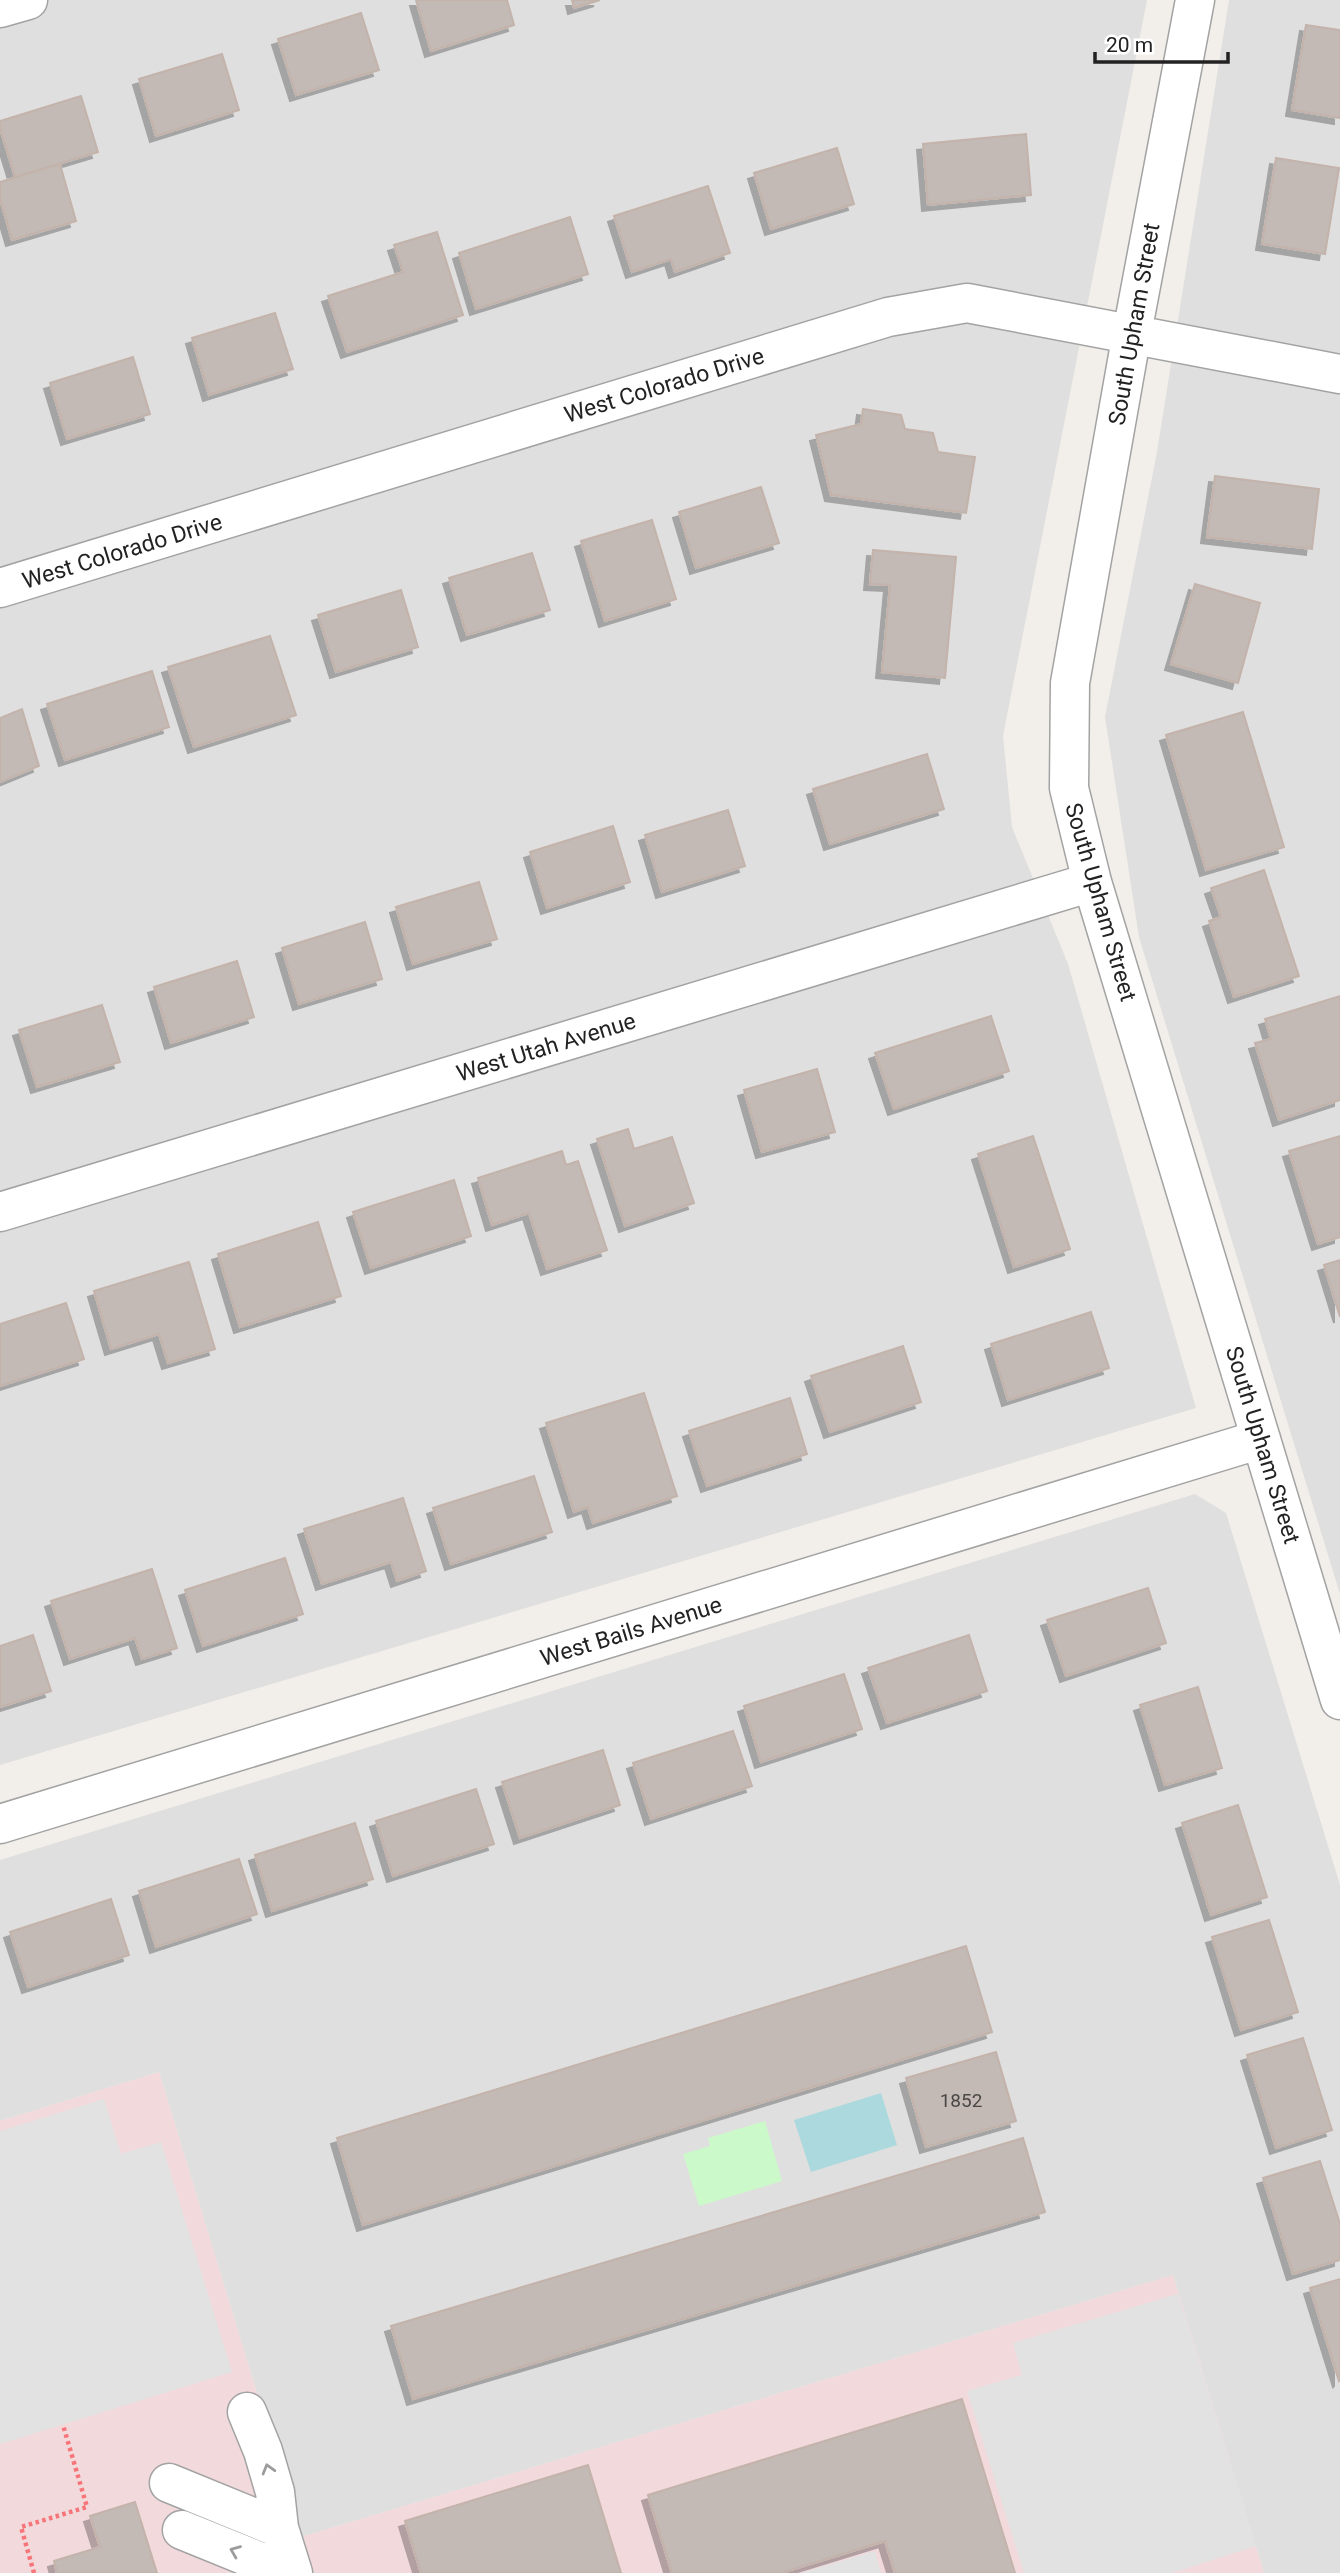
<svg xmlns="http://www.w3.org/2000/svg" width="1340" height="2573" viewBox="0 0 1340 2573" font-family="Roboto,sans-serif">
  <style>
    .residential { fill: #e0dfdf }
    .commercial { fill: #f1d9dc }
    .park { fill: #ccf9c9 }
    .parking { fill: #e2e2e2 }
    .water { fill: #abd9de }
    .building { fill: #c3b9b5; stroke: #c3b3ab; stroke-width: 2; filter: url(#shadow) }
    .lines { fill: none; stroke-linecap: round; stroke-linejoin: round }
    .minor-casing { stroke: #a3a3a3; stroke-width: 41 }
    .path { stroke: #f77579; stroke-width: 4.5; stroke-dasharray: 3.5 3.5; stroke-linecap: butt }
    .minor { stroke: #fff; stroke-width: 38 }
    .oneway { stroke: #9c9c9c }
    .labels { text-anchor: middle; stroke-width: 7; stroke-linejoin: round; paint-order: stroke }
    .number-label { font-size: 19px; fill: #4a4847 }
    .street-label { font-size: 23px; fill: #222; stroke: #fff }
  </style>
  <defs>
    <filter id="shadow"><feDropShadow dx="-6" dy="6" stdDeviation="0" flood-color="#0004"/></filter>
  </defs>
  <rect width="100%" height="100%" fill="#f2eee9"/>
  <path class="residential" d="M0,0H1147L1003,736L1012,827L1068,964L1196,1408L0,1765Z
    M1229,0H1340V1594L1139,937L1105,717L1157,452Z
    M1195,1494L1226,1513L1340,1885V2573H1264L1173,2275L301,2537L159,2072L0,2121V1860Z"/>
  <path class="commercial" d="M159,2072L301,2537L1173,2275L1264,2573H0V2121Z"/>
  <path class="park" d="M765,2121L782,2181L699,2206L683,2154L710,2146L708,2138Z"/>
  <path class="parking" d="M104,2099L121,2154L161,2142L232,2372L0,2444V2131Z
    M1178,2294L1256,2546L1172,2573H1024L967,2391L1022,2375L1013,2343Z
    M875,2551L881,2573H801Z"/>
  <path class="water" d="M881,2093L897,2145L811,2172L794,2120Z"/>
  <path class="building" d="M416,0H507L514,25L431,51Z
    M572,0H600L574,8Z
    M361,13L379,70L296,95L278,39Z
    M1306,25L1340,30V118L1292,110Z
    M222,54L239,110L156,136L139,79Z
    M81,96L98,152L15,177L0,128V121Z
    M1026,134L1031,195L928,205L923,144Z
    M837,148L854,204L771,229L754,173Z
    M1276,158L1339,168L1325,254L1262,244Z
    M60,164L76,221L12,240L0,199V182Z
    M708,186L730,253L675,272L671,259L632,272L614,216Z
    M570,217L588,274L476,309L459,253Z
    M437,232L463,315L347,352L328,296L403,272L394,245Z
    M275,313L293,369L209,395L192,338Z
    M133,357L150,414L67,439L50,383Z
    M863,409L901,415L905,429L933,433L938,452L975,457L966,513L831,495L816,435L861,424Z
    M1215,476L1319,489L1312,549L1207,537Z
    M761,487L779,543L696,568L679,512Z
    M652,520L676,599L605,621L581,541Z
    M873,550L956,557L945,678L882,672L890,585L870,584Z
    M532,553L550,610L467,635L449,578Z
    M1195,584L1260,603L1238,683L1171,664Z
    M401,590L418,647L336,672L318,615Z
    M270,636L296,715L194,747L168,667Z
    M152,671L169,727L65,760L47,704Z
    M22,709L39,766L0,782V718Z
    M1243,712L1284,847L1206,870L1166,735Z
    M927,754L944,809L830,844L813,789Z
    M728,810L745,866L662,892L645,835Z
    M613,826L630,882L547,908L530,852Z
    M1264,870L1299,976L1234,997L1209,921L1221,917L1211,888Z
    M479,882L497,939L413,964L396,907Z
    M365,922L382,979L299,1004L282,948Z
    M237,961L254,1017L171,1043L154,987Z
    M1340,996V1100L1279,1120L1255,1043L1271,1039L1265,1019Z
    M102,1005L120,1062L37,1087L19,1030Z
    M991,1016L1009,1071L894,1109L875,1053Z
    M817,1069L835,1132L762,1152L744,1090Z
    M628,1129L634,1149L672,1137L694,1203L625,1226L597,1139Z
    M1033,1136L1070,1249L1014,1267L978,1154Z
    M1340,1136V1237L1318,1244L1289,1151Z
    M562,1151L566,1165L578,1161L607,1250L547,1269L529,1213L492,1225L478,1178Z
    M454,1180L471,1236L371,1268L353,1212Z
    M318,1222L341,1296L240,1327L218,1254Z
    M1340,1260V1317L1324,1265Z
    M189,1262L215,1349L168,1363L159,1334L111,1349L94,1291Z
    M66,1303L84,1359L0,1386V1324Z
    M1091,1312L1109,1368L1008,1400L991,1344Z
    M903,1346L921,1402L830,1432L811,1376Z
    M644,1393L677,1496L593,1523L588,1507L574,1512L546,1423Z
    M790,1398L807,1454L707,1486L689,1431Z
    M534,1476L552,1532L451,1564L433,1508Z
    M403,1498L426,1571L397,1581L391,1562L322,1584L304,1529Z
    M285,1558L303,1614L203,1646L185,1590Z
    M152,1569L177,1648L142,1659L135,1638L70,1659L51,1601Z
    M1148,1588L1166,1643L1066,1676L1047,1620Z
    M33,1635L51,1691L0,1707V1646Z
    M969,1635L987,1691L887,1723L868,1668Z
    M844,1674L862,1729L761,1762L744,1706Z
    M1198,1687L1222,1768L1165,1785L1140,1705Z
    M733,1731L752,1786L651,1819L633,1763Z
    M603,1750L620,1805L520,1838L502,1782Z
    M476,1789L494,1844L393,1876L376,1821Z
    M1238,1805L1267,1897L1211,1915L1182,1823Z
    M355,1823L373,1879L272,1911L255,1855Z
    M239,1859L257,1914L156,1947L139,1891Z
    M111,1899L129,1955L28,1987L10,1932Z
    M1269,1920L1298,2012L1241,2030L1212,1937Z
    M966,1946L992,2032L363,2225L337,2138Z
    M1303,2038L1332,2130L1276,2148L1247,2055Z
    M996,2052L1016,2121L926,2147L906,2078Z
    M1023,2138L1045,2212L413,2399L391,2326Z
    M1320,2161L1340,2224V2260L1293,2274L1263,2178Z
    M1340,2279V2380L1339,2381L1310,2288Z
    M962,2399L1015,2573H895L885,2541L781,2573H672L648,2495Z
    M588,2465L621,2573H421L405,2521Z
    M135,2502L157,2573H57L54,2561L100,2547L90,2516Z"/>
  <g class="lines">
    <g class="minor-casing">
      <path id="minor" d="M1195,0L1132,333L1070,683L1069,788L1092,882L1340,1700
        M0,8L28,0
        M0,588L888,317L967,303L1340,374
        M0,1212L1092,882
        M0,1824L1261,1439
        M247,2412L263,2451L275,2492L279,2528L293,2573
        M169,2483L279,2528
        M182,2530L288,2573"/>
    </g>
    <path class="path" d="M34,2573L21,2527L87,2507L63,2425"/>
    <use href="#minor" class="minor"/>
  </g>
  <defs><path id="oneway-chevron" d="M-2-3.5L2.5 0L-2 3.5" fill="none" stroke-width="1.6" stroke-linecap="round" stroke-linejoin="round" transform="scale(1.75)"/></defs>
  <g class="oneway">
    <use href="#oneway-chevron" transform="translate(268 2469) rotate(-106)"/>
    <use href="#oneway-chevron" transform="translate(235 2551) rotate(-158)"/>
  </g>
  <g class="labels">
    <g class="number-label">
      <text x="961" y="2107">1852</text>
    </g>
    <g class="street-label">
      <text transform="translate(1134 324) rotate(-80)" y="8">South Upham Street</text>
      <text transform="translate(664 385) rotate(-17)" y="8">West Colorado Drive</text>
      <text transform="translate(122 551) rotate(-17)" y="8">West Colorado Drive</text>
      <text transform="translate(1101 902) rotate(74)" y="8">South Upham Street</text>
      <text transform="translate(546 1047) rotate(-17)" y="8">West Utah Avenue</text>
      <text transform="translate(1263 1445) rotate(73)" y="8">South Upham Street</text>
      <text transform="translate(631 1631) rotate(-17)" y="8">West Bails Avenue</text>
    </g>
  </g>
  <path d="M1095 52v10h133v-10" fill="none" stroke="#222222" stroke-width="3.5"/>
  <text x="1106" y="52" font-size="21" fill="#222222" stroke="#ffffff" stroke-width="5" paint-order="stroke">20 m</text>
</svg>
